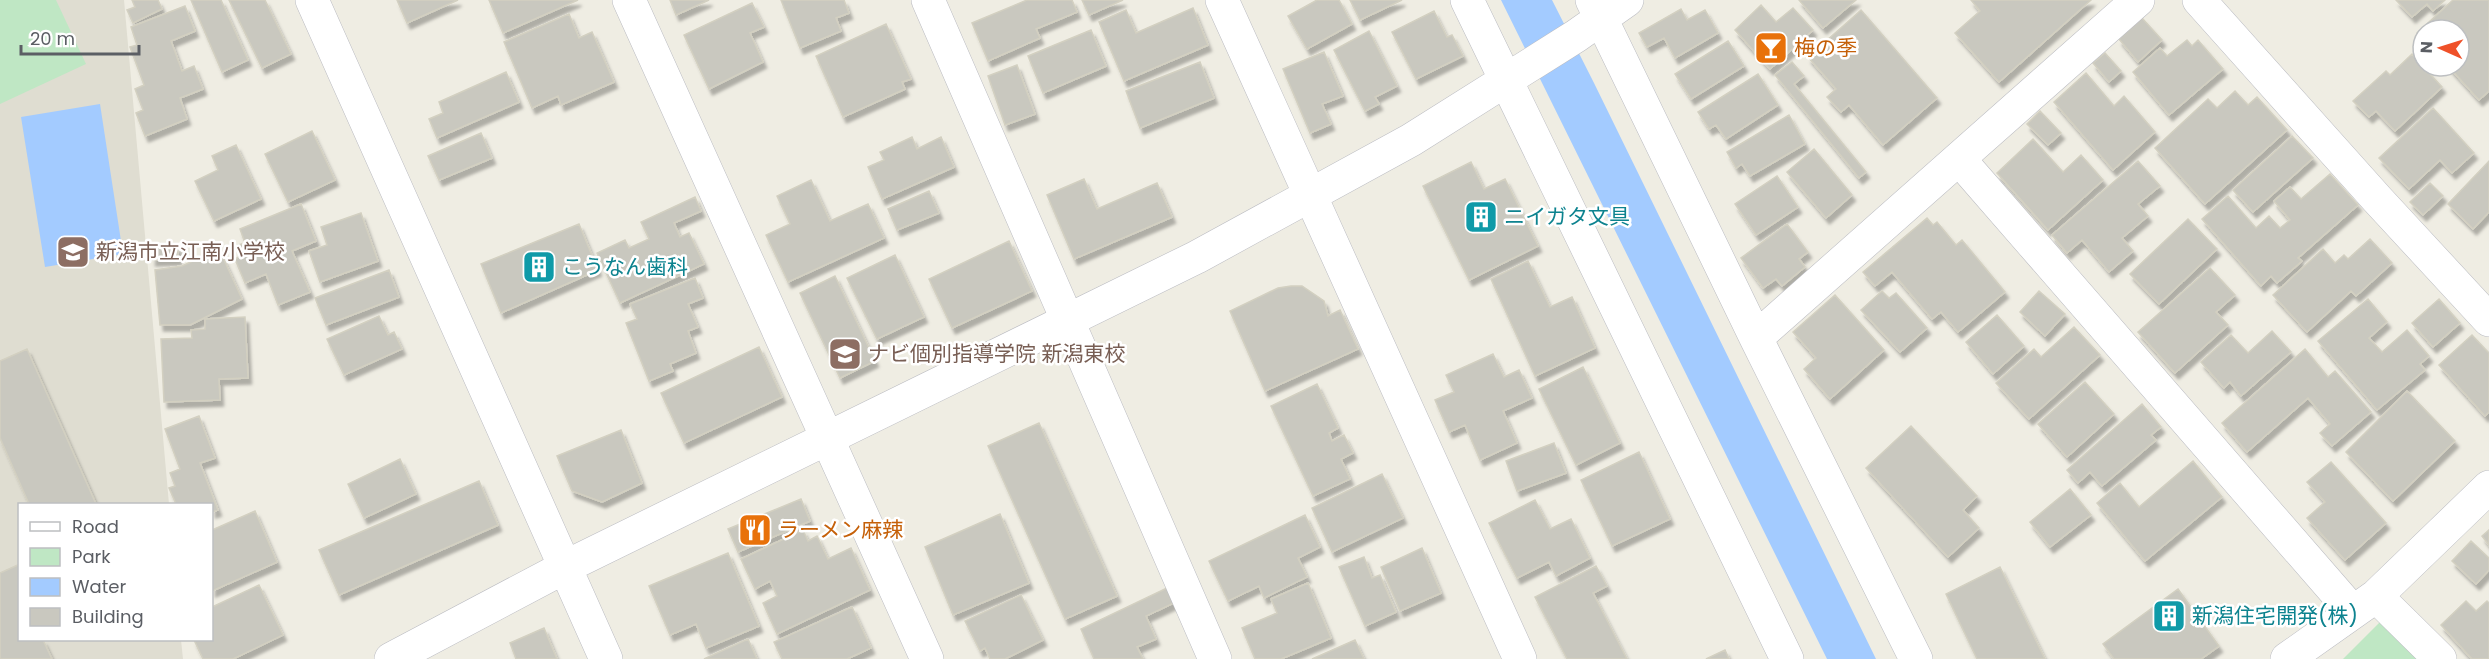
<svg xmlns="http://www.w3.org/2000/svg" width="2489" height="659" viewBox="0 0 2489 659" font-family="Poppins,'Noto Sans JP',sans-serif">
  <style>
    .education { fill: #dfddd1 }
    .green { fill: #bfe7c4 }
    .water { fill: #a3cbff }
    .building { fill: #c9c8bf; stroke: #d3d0c1; stroke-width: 1.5; filter: url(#shadow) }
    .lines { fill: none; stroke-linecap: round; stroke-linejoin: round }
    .minor-casing { stroke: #bbbcc2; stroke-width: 34 }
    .minor { stroke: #fff; stroke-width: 33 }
    .labels { text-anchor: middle; stroke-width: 5; stroke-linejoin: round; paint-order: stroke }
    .food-label { font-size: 21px; fill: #c56008; stroke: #fff; text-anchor: start }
    .culture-label { font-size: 21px; fill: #0d838f; stroke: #fff; text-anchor: start }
    .education-label { font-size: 21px; fill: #785e54; stroke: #fff; text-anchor: start }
  </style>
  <defs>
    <filter id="shadow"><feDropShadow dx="3.5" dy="6" stdDeviation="1.5" flood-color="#0004"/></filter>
  </defs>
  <rect width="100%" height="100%" fill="#efede3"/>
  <path class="education" d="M0,0H124L169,504H20V640H181L183,659H0Z"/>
  <path class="green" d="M0,0H56L86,64L0,104Z
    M2386,616L2425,659H2343Z"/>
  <path class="water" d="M1501,0H1552L1594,83L1876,659H1827Z
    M100,104L123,254L45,267L21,117Z"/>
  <path class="building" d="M132,0H158L162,9L133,23L127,10L135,7Z
    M191,0H221L248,60L222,72Z
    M229,0H265L291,54L262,68Z
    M397,0H458L407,23Z
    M489,0H578L503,33Z
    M670,0H709L676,15Z
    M781,0H844L849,13L836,18L841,31L800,48Z
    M1027,0H1072L1077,12L1036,29L1040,38L988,61L972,23Z
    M1082,0H1123L1089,15Z
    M1317,0H1339L1352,24L1307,49L1288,16Z
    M1350,0H1402L1360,20Z
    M1799,0H1856L1823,28Z
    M1971,0H2091L1999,82L1955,33L1980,11Z
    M2396,0H2445L2433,11L2427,4L2412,17Z
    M2453,0H2489V91L2479,100L2448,66H2459V30H2423V39L2417,33Z
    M752,3L764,27L750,33L763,62L709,89L684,35Z
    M1761,5L1776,22L1793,8L1813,30L1770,69L1735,30Z
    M185,6L195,31L171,41L182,71L194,66L203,89L180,98L187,119L145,136L136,113L143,110L135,89L144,85L130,47L137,45L131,27Z
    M1193,8L1208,45L1124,81L1099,22L1126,10L1136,33Z
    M1681,9L1687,20L1705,10L1718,33L1675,58L1664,38L1647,47L1639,33Z
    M1861,10L1937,98L1883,145L1849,105L1841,112L1827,97L1836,89L1808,57Z
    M1434,11L1447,37L1452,35L1463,56L1416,79L1392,32Z
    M569,14L579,38L592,32L614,82L561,105L558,96L532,108L504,42Z
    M2142,18L2162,40L2138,62L2119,39Z
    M886,24L911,79L902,82L905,89L843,117L816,56Z
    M1091,30L1106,66L1043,93L1028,56Z
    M1369,31L1397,86L1375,97L1379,104L1365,111L1334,50Z
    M2187,40L2192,46L2198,40L2223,69L2169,115L2133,72L2160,48L2167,56Z
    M1728,41L1744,66L1691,99L1675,74Z
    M1324,52L1343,96L1322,104L1331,124L1310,133L1283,69Z
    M2105,53L2121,71L2109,82L2093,63Z
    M2412,54L2442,87L2395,131L2376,111L2369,117L2353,101L2386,71L2390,75Z
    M1200,62L1214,98L1140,128L1126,91Z
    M1792,62L1804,76L1794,84L1866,172L1859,178L1775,75Z
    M1017,65L1035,114L1005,125L988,76Z
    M506,72L519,102L437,138L429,119L443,113L439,102Z
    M2086,73L2114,106L2124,96L2155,132L2113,170L2054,102Z
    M1758,74L1778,105L1726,139L1716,125L1709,129L1698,112Z
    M2235,91L2248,105L2257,97L2287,130L2205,204L2155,148L2208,99L2217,108Z
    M2433,108L2474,153L2452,173L2440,160L2409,189L2379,158Z
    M2040,111L2061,133L2048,145L2027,124Z
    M1789,115L1805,144L1750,176L1742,164L1736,168L1727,152Z
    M312,131L335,180L288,202L265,154Z
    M481,133L492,158L439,180L428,156Z
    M2292,136L2313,158L2253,212L2233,190Z
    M912,137L917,149L941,137L954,167L882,199L868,167L884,160L880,152Z
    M2033,139L2063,172L2081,155L2103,180L2048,230L1997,173Z
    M236,145L261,199L214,221L195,181L218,170L212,156Z
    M1814,149L1852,195L1826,218L1787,172Z
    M2138,161L2160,186L2138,204L2148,216L2122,238L2133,251L2109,272L2082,240L2067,253L2052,235Z
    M2489,161V212L2473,229L2448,204Z
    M1471,162L1484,189L1505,179L1538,246L1469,280L1423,186Z
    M2330,174L2358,205L2298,258L2302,261L2277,283L2271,276L2261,286L2202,219L2228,196L2256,228L2269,216L2280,228L2290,220L2274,201L2290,187L2301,199Z
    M1777,176L1798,207L1756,235L1735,204Z
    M1084,179L1097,209L1157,183L1172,217L1074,259L1047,195Z
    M811,180L830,221L868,204L884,238L788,282L766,235L790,224L777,196Z
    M2430,183L2443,196L2423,215L2410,202Z
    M929,191L939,213L897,230L888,209Z
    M695,197L701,211L674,223L680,237L689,233L704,264L620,303L597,253L625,240L629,248L649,239L641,222Z
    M301,204L316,241L292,251L310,292L278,305L266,274L245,283L235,259L242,255L238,245L245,243L240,229Z
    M361,213L378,261L320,282L309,251L327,245L321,227Z
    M1927,218L1933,225L1937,222L1956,245L1962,240L2005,292L1958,332L1941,312L1932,319L1892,272L1875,286L1863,272Z
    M2188,219L2217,249L2159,304L2130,274Z
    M579,224L598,270L501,313L481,264Z
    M1787,224L1808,252L1799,259L1805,267L1782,286L1776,279L1763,288L1741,258Z
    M2370,239L2392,263L2356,296L2351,291L2307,332L2273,295L2323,249L2335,263L2344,255L2348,259Z
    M1009,241L1032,291L952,328L929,279Z
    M178,246V259L152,260L153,247Z
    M219,249L242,299L190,325H160L155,270L182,266Z
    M895,255L924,317L877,339L847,278Z
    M1528,261L1550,307L1572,297L1595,348L1535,376L1491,279Z
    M2210,268L2235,295L2216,312L2228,325L2175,373L2138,332Z
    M389,270L399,297L326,325L315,298Z
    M835,276L875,361L840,378L800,293Z
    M695,278L703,298L688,304L698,327L688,331L696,353L670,364L673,371L649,381L626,323L637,319L630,304Z
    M1291,286H1302L1324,301L1328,316L1340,310L1358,349L1265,391L1230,311L1278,288Z
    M1882,291L1889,298L1896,293L1927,328L1900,352L1861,310Z
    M2039,291L2065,314L2045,336L2020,312Z
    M1835,295L1884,350L1830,399L1804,369L1816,358L1793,332Z
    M2368,299L2387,322L2369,338L2382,352L2407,330L2429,356L2420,364L2425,370L2377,410L2318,341Z
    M2439,299L2460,323L2433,347L2412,323Z
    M1997,315L2024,346L1993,374L1966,342Z
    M379,316L388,335L394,332L402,349L344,375L327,339Z
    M245,317L248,378L219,379L220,400L164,402L161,339L192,338L191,330L205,329V319Z
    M2074,327L2100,355L2029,419L1996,383L2034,349L2041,357Z
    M2272,331L2291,352L2241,396L2230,382L2224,388L2201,362L2231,335L2248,353Z
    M2472,335L2489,353V412L2485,416L2439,365Z
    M759,347L782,397L684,443L661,393Z
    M27,349L96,504H29L0,438V361Z
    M2305,349L2328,377L2335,371L2371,412L2332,446L2320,433L2330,424L2308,398L2247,452L2222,423Z
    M1493,354L1504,377L1519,370L1532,398L1503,411L1517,443L1480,460L1465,425L1449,432L1435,400L1454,392L1446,375Z
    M1583,367L1620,443L1576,465L1539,389Z
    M2085,382L2114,414L2067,457L2038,424Z
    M1317,384L1338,428L1329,433L1332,441L1344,435L1353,453L1341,459L1350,479L1313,496L1271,406Z
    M2407,391L2455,441L2393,501L2346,452Z
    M2142,404L2161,427L2151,435L2156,440L2102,486L2090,472L2078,483L2067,470Z
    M199,416L215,458L200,463L218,510L212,512V504H174H176L169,488L175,486L170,473L180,469L165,429Z
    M1039,423L1117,596L1065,619L988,446Z
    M1911,426L1977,496L1963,510L1979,528L1948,557L1866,468Z
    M621,430L642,483L602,502L572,491L557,456Z
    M1554,443L1566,473L1517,491L1506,461Z
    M1639,452L1670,519L1612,546L1581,480Z
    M400,459L416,494L364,518L348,484Z
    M2193,461L2222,497L2145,561L2097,503L2120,483L2139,507Z
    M2331,462L2386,523L2345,560L2307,518L2325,502L2307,482Z
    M1382,474L1403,518L1332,552L1312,508Z
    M479,481L498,525L339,595L319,550Z
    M2070,489L2091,515L2050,547L2030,522Z
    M801,499L810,521L738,552L728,529Z
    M1535,500L1550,529L1571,519L1590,558L1556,576L1549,562L1517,578L1489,523Z
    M255,511L277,562L212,591V530Z
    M1000,514L1029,583L953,615L925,547Z
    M1305,515L1320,547L1298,558L1307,577L1264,598L1259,586L1228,601L1209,561Z
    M803,530L808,541L817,536L828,559L851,548L870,590L777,634L763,603L777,596L770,581L755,589L741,559Z
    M2489,530V545L2482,536Z
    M2471,541L2489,558V570L2476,584L2452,561Z
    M1422,548L1441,593L1400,611L1381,567Z
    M728,553L759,626L706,648L696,624L670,635L649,586Z
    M1364,557L1372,578L1380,575L1396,612L1365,626L1339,567Z
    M20,564V640H43L52,659H0V573Z
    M1596,566L1607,586L1593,593L1627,659H1567L1535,597Z
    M2000,567L2045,659H1977L1946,594Z
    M1308,583L1331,638L1281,659H1255L1242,628L1277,613L1271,599Z
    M259,585L283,635L233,659H203L194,640H212V607Z
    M1169,587L1176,602L1146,616L1156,639L1137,647L1143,659H1094L1081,629Z
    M2178,589L2219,646L2201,659H2114L2103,644Z
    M1021,595L1043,640L1005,659H990L985,648L980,651L965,621Z
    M2466,601L2476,611L2487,601L2489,603V659H2472L2441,625Z
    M852,607L871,648L847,659H782L774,642Z
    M544,628L557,659H516L510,643Z
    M748,639L757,659H704Z
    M1355,640L1364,659H1312Z
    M1725,650L1729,659H1706Z"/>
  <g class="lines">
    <g class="minor-casing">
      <path id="minor" d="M312,0L606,659
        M629,0L927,659
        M928,0L1215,659
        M1222,0L1520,659
        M1467,0L1787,659
        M1592,0L1756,338L1916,659
        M2199,0L2378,200L2489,320
        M1959,159L2353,612
        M1756,338L2138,0
        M2376,596L2440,659
        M391,659L565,567L1197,257L1411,140L1576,36L1627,0
        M2287,659L2376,596L2489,487"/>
    </g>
    <use href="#minor" class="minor"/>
  </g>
  <defs>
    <g id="bar-square" transform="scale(1.725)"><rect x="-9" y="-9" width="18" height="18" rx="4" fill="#e8710a" stroke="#fff"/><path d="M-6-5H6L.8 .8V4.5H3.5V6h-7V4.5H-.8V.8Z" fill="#fff"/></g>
    <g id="building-square" transform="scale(1.725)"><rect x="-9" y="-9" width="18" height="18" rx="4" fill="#0f9aa8" stroke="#fff"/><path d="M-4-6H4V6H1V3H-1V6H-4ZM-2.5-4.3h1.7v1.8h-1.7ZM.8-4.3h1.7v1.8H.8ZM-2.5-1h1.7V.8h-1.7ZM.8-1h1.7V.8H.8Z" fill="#fff"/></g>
    <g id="school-square" transform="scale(1.725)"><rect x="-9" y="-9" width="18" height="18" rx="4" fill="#8d6e63" stroke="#fff"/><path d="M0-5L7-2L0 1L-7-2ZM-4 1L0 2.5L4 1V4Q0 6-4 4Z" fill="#fff"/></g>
    <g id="restaurant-square" transform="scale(1.725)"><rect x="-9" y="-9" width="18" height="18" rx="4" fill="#e8710a" stroke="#fff"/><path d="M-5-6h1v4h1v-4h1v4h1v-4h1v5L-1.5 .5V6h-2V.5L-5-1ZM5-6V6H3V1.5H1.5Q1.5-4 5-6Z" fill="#fff"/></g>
  </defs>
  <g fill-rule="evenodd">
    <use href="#bar-square" x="1771" y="48"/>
    <use href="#building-square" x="1481" y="217"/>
    <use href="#school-square" x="73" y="252"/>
    <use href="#building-square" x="539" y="267"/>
    <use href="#school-square" x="845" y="354"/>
    <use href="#restaurant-square" x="755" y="530"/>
    <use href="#building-square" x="2169" y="616"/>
  </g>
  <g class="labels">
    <g class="food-label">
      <text x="1794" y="55">梅の季</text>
      <text x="778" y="537">ラーメン麻辣</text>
    </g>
    <g class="culture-label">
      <text x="1504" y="224">ニイガタ文具</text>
      <text x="562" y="274">こうなん歯科</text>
      <text x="2192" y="623">新潟住宅開発(株)</text>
    </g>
    <g class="education-label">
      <text x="96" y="259">新潟市立江南小学校</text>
      <text x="868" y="361">ナビ個別指導学院 新潟東校</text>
    </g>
  </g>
  <rect x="18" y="503" width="195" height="138" fill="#ffffff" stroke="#bdbfc1" stroke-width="1.5"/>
  <rect x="30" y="522" width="30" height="9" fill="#ffffff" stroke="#bdbfc1" stroke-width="1.5"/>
  <text x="72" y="533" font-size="18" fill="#5b5e64">Road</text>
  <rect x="30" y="548" width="30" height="18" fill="#bfe7c4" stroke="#bdbfc1" stroke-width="1.5"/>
  <text x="72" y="563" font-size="18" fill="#5b5e64">Park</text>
  <rect x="30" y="578" width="30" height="18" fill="#a3cbff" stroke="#bdbfc1" stroke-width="1.5"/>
  <text x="72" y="593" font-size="18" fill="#5b5e64">Water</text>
  <rect x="30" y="608" width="30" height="18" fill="#c9c8bf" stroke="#bdbfc1" stroke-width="1.5"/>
  <text x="72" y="623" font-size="18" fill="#5b5e64">Building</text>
  <g transform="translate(2441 48) rotate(273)"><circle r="28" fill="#ffffff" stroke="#bdbfc1" stroke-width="1.5"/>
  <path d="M0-4.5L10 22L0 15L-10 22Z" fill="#ef5129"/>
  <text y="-9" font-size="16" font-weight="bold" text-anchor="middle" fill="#5b5e64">N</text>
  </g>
  <path d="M21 45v9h118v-9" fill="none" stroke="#5b5e64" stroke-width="3"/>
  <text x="30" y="45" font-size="18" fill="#5b5e64" stroke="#ffffff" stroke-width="4.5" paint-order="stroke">20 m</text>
</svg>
